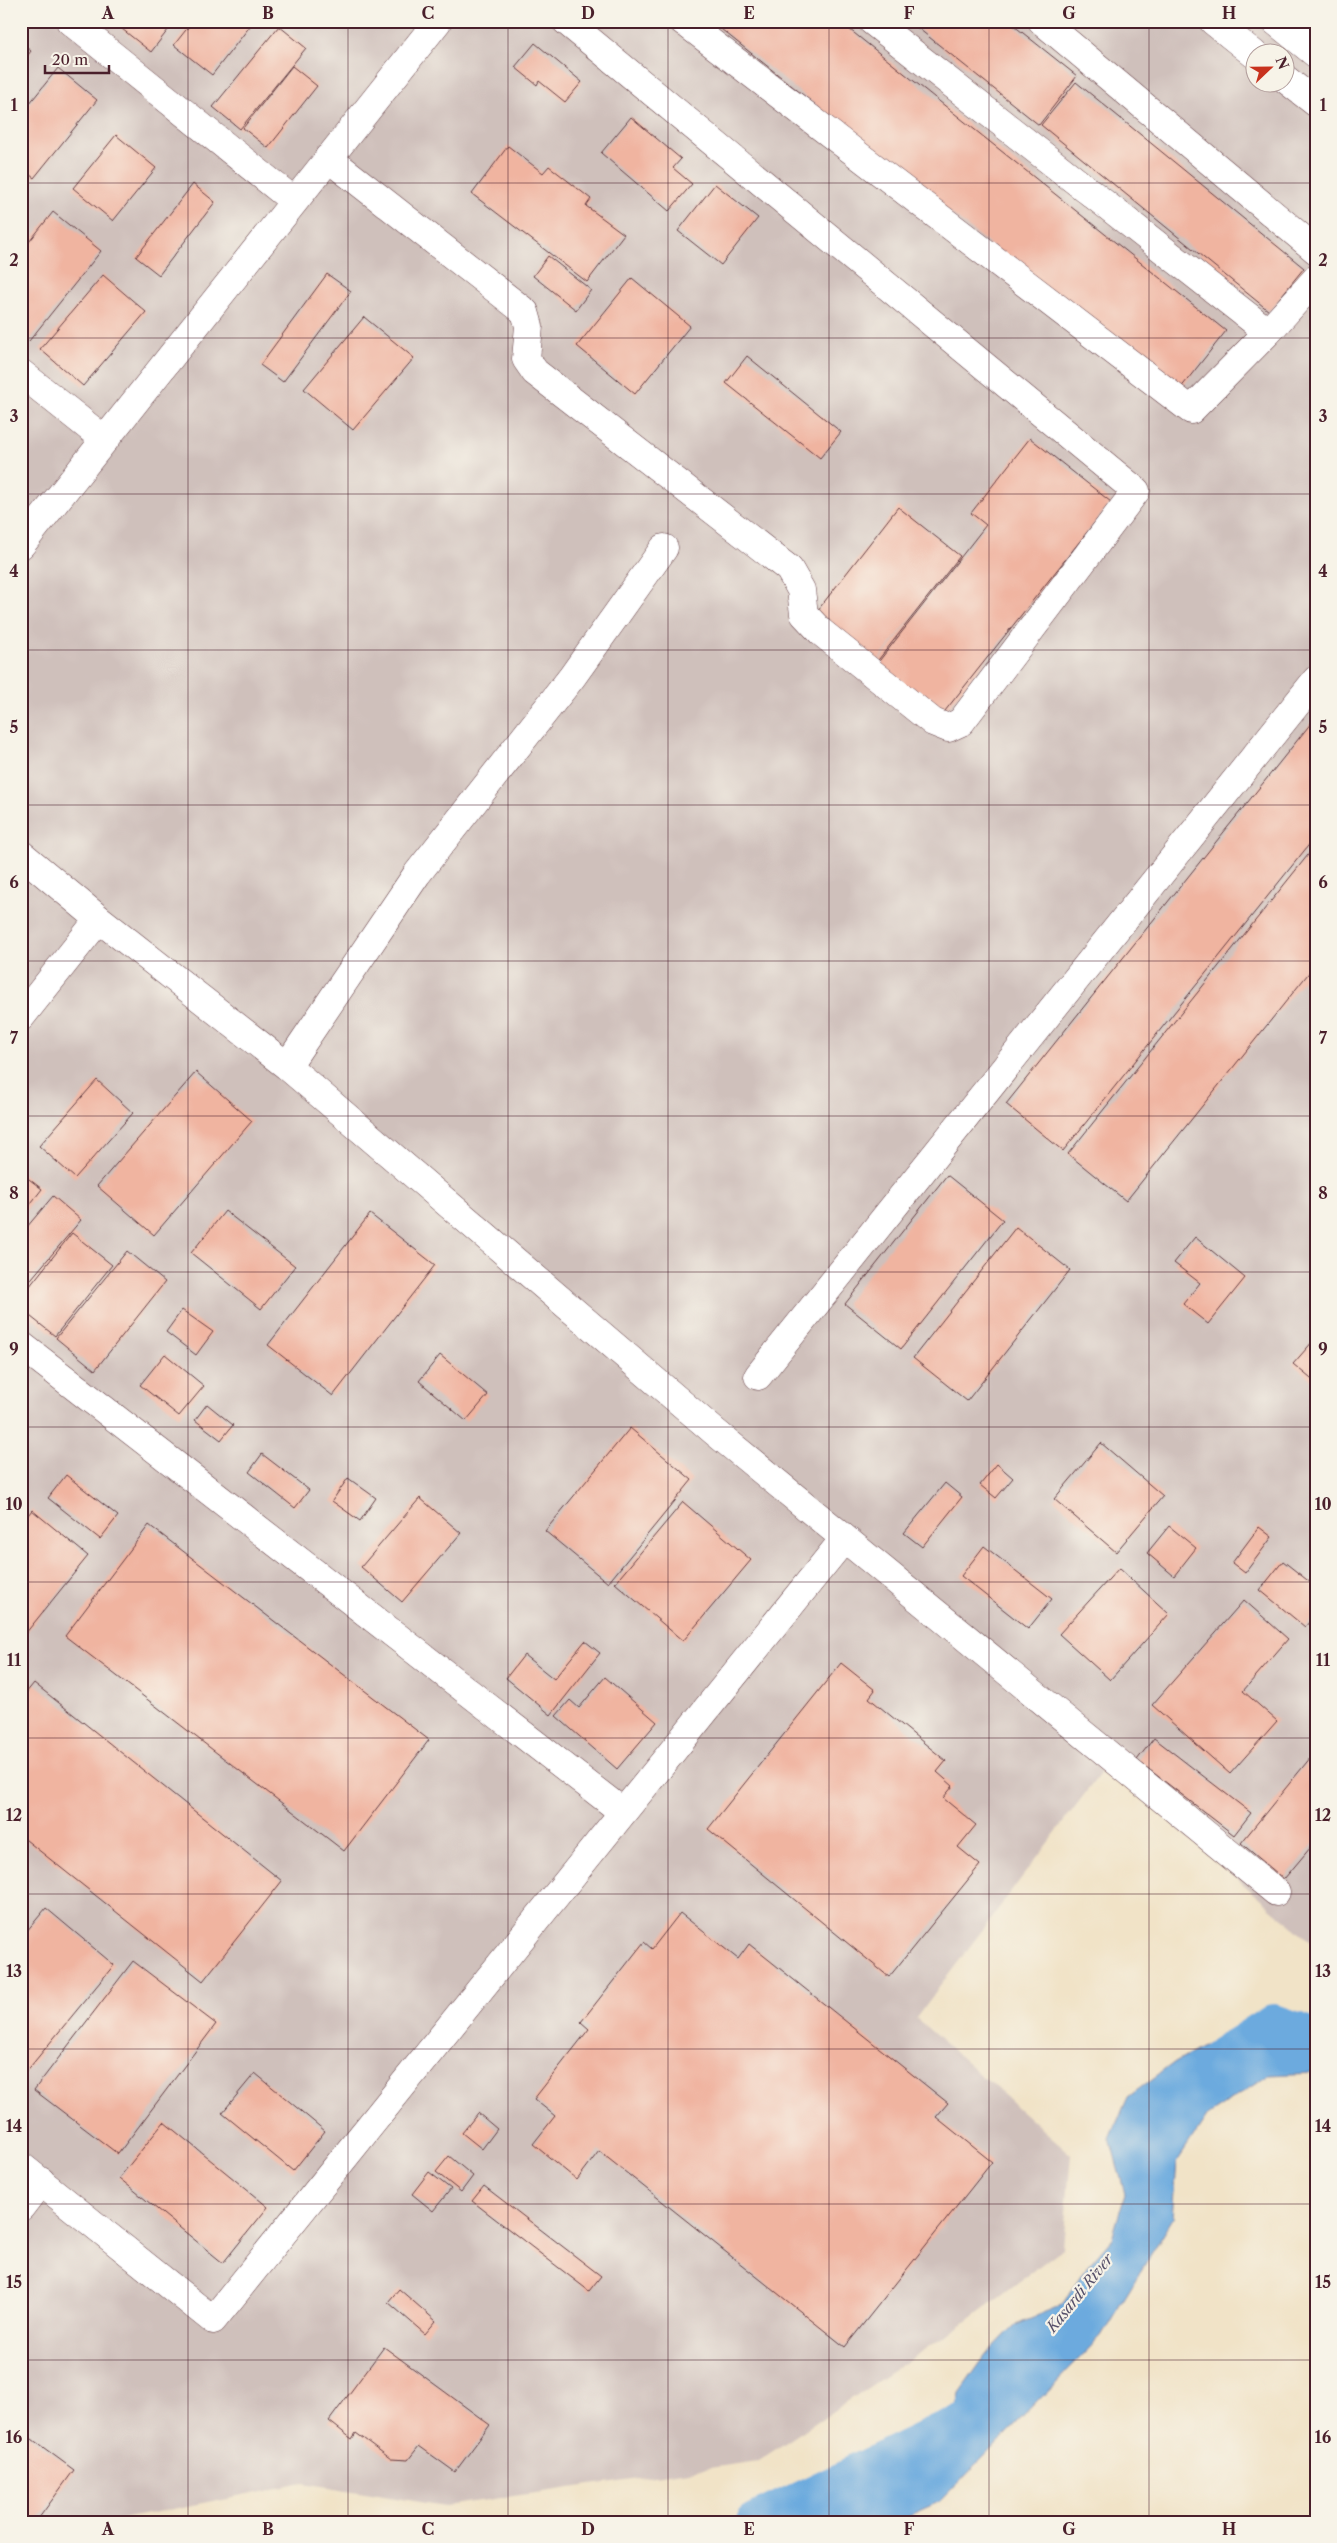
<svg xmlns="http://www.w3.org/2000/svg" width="1337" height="2543" viewBox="0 0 1337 2543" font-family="'Libre Caslon Text',serif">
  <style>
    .industrial { fill: #cfc0bb; fill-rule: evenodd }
    .water { fill: #6caade; stroke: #5b6484 }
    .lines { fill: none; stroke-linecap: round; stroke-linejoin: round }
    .river { stroke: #6caade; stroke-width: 38 }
    .building { fill: #f0b4a0 }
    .minor-casing { stroke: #633c42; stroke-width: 29 }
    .major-casing { stroke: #633c42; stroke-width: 29 }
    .minor { stroke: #fff; stroke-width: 28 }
    .major { stroke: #fff; stroke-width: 28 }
    .grid { fill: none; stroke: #4a1f2b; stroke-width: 1; stroke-opacity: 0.55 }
    .labels { text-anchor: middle; stroke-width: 4.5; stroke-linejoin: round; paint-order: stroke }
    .water-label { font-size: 15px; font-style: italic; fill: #56506a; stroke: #f7f3e8 }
    .neatline { fill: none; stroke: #4a1f2b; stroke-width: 2 }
    .grid-label { font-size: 16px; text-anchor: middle; font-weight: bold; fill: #4a1f2b }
  </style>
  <rect width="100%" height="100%" fill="#f7f3e8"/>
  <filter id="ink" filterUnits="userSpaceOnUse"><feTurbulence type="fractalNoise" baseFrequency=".02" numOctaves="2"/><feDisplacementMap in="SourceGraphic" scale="10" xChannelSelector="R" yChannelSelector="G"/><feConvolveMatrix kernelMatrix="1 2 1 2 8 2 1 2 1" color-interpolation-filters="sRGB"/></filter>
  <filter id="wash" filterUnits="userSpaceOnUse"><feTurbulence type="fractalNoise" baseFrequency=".0096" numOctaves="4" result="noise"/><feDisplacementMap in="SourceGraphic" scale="20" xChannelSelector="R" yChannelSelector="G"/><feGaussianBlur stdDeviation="1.12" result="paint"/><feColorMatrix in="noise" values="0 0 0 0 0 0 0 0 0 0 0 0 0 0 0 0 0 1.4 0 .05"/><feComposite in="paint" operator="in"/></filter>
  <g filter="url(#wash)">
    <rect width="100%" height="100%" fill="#f1e3c7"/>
    <path class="industrial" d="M21,21H1316V1946L1105,1767L916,2018L1071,2154L1063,2248L962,2325L758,2461L445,2506L303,2483L108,2522H21ZM1254,52H1284V82H1254Z"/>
    <path class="water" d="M1298,2024L1316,2025V2073L1269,2075L1208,2115L1177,2162L1173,2218L1101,2336L941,2501L894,2522H782L802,2499L861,2464L907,2453L954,2418L959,2393L986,2355L1016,2324L1062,2305L1086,2268L1112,2238L1125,2194L1110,2138L1128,2097L1175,2062L1219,2037Z"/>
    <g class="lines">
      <path class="river" d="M1219,2058L1273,2023L1316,2038
        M755,2522L969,2419"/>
    </g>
    <g id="blocks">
      <path class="building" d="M112,21H175L151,52Z
        M193,21H254L212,75L174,45Z
        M711,21H839L1226,331L1176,394Z
        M909,21H1008L1077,76L1039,125Z
        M279,26L306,48L240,129L213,107Z
        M21,43L31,51L21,64Z
        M535,43L582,82L565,102L539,81L537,85L515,67Z
        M292,66L317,86L268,148L243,128Z
        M58,68L97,100L34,178L21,168V114Z
        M1076,82L1304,268L1269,311L1041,125Z
        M631,117L681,159L673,168L692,184L669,211L601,153Z
        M116,135L156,168L113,221L73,188Z
        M508,146L543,173L549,166L591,199L586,206L624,234L587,282L472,194Z
        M193,184L215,202L159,275L136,257Z
        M715,184L758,218L721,265L678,231Z
        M53,212L101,251L29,341L21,335V252Z
        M548,256L591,290L576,310L533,276Z
        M327,274L351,291L283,382L260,365Z
        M103,275L146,312L83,386L40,349Z
        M632,278L690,326L635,394L577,346Z
        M364,317L414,358L353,430L304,389Z
        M747,356L841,432L820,458L726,383Z
        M1030,438L1111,502L941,716L876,665L986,525L971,513Z
        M898,507L960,556L875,664L814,615Z
        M1316,717V836L1063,1151L1006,1104Z
        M1316,845V964L1126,1201L1068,1154Z
        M196,1072L252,1121L154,1235L97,1186Z
        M97,1080L133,1113L75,1178L39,1146Z
        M21,1173L42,1189L21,1216Z
        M947,1175L1003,1220L901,1349L845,1304Z
        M53,1196L81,1220L21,1291V1234Z
        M225,1211L295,1266L261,1309L191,1253Z
        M370,1214L435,1265L333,1396L268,1345Z
        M1016,1227L1070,1270L967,1401L913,1358Z
        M72,1233L112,1265L55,1336L21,1309V1297Z
        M1195,1237L1245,1278L1208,1324L1183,1304L1200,1283L1174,1263Z
        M127,1251L165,1282L95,1370L56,1338Z
        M182,1310L213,1332L196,1355L166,1332Z
        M1314,1340L1316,1342V1383L1293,1364Z
        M165,1354L204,1386L179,1416L140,1385Z
        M440,1355L488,1395L466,1421L419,1381Z
        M207,1404L233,1425L221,1440L195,1420Z
        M630,1428L692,1480L608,1583L545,1531Z
        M1101,1443L1163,1496L1116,1552L1054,1499Z
        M262,1454L309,1490L295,1508L249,1472Z
        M997,1464L1013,1478L996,1498L980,1485Z
        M66,1475L118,1516L100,1539L48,1498Z
        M348,1478L376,1498L360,1521L332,1501Z
        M945,1483L962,1497L922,1547L904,1533Z
        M420,1498L461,1533L402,1602L361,1567Z
        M683,1502L751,1560L683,1641L615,1583Z
        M32,1510L88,1556L21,1639V1524Z
        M149,1525L429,1740L344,1851L65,1636Z
        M1169,1526L1196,1548L1174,1576L1147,1553Z
        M1259,1527L1272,1537L1245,1573L1232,1563Z
        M984,1546L1052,1599L1028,1629L961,1576Z
        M1283,1561L1316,1587V1614L1305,1627L1260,1590Z
        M1119,1568L1169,1614L1110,1680L1059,1634Z
        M1244,1600L1288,1639L1243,1691L1277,1721L1230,1774L1152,1705Z
        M585,1641L600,1653L551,1715L506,1678L524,1655L554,1679Z
        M841,1663L875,1690L869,1698L946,1761L937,1772L953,1786L943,1798L976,1825L958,1847L980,1865L889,1977L708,1829Z
        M605,1677L657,1722L617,1769L556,1716L570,1700L579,1708Z
        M34,1683L282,1881L203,1981L21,1836V1699Z
        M1154,1738L1251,1813L1234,1835L1137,1760Z
        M1311,1757L1316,1761V1841L1284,1879L1241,1843Z
        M21,1897L27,1902L21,1910Z
        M46,1908L114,1965L21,2078V1938Z
        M680,1913L738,1959L749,1944L948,2103L936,2117L992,2162L845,2347L599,2151L577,2180L533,2144L555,2116L534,2099L589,2029L581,2022L644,1942L652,1949Z
        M133,1961L216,2024L118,2154L34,2090Z
        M255,2073L325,2131L293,2171L222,2113Z
        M478,2113L497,2129L482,2149L462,2133Z
        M164,2122L268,2207L223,2263L119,2178Z
        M449,2156L473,2176L461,2192L436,2172Z
        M429,2172L451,2189L433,2211L412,2194Z
        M484,2186L601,2276L589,2291L472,2201Z
        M399,2289L436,2321L425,2334L388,2302Z
        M384,2347L490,2425L455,2472L419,2446L408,2460L391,2459L356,2433L352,2439L329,2421Z
        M21,2431L74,2470L36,2522H21Z"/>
    </g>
  </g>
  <g filter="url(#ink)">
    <use href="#blocks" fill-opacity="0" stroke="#633c42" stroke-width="1"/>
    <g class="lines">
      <g class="minor-casing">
        <path id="minor" d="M70,21L294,201
          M683,21L1191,410L1268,332L1316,279
          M872,21L1268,332
          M1042,21L1316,250
          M1302,42L1316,26
          M328,158L525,312L529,326L526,359L535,372L789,569L801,590L804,614L821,632L933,722L948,728L961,722L1136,491L566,21
          M21,373L105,440
          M21,545L438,21
          M21,854L99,919L287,1066L715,1432L1276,1892
          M21,1017L99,919
          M287,1066L417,874L572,677L664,548
          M21,1345L623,1812
          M758,1376L1316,680
          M21,2166L213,2320L844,1539
          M21,2207L41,2181"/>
      </g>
      <g class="major-casing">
        <path id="major" d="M1213,21L1254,54
          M1275,21L1316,54
          M1284,78L1316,103"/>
      </g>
      <use href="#minor" class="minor"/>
      <use href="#major" class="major"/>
    </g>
  </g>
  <path class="grid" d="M188,21V2522M348,21V2522M508,21V2522M668,21V2522M829,21V2522M989,21V2522M1149,21V2522M21,183H1316M21,338H1316M21,494H1316M21,650H1316M21,805H1316M21,961H1316M21,1116H1316M21,1272H1316M21,1427H1316M21,1582H1316M21,1738H1316M21,1894H1316M21,2049H1316M21,2204H1316M21,2360H1316"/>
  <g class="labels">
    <g class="water-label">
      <text transform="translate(1080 2293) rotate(-51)" y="5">Kasardi River</text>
    </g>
  </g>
  <rect width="1337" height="2543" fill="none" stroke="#f7f3e8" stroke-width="55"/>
  <g transform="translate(1270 68) rotate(68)"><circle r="24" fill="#f7f3e8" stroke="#b29e9c"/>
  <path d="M0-4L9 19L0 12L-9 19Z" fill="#c8321e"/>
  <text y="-8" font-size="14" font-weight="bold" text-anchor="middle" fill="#4a1f2b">N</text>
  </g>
  <path d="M45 65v8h64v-8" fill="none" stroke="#4a1f2b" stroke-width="2.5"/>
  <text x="52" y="65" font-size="15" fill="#4a1f2b" stroke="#f7f3e8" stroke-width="4" paint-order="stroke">20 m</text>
  <rect x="28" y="28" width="1282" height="2488" class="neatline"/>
  <g class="grid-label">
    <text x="108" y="19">A</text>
    <text x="268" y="19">B</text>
    <text x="428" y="19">C</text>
    <text x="588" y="19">D</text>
    <text x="749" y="19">E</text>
    <text x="909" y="19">F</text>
    <text x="1069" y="19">G</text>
    <text x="1229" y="19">H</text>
    <text x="14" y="111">1</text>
    <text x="1323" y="111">1</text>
    <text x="14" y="266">2</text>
    <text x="1323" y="266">2</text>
    <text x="14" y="422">3</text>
    <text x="1323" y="422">3</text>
    <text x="14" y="577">4</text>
    <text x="1323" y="577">4</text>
    <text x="14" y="733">5</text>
    <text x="1323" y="733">5</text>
    <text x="14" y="888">6</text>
    <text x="1323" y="888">6</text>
    <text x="14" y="1044">7</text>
    <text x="1323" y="1044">7</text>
    <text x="14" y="1199">8</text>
    <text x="1323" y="1199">8</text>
    <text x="14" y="1355">9</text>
    <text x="1323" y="1355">9</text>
    <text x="14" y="1510">10</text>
    <text x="1323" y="1510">10</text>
    <text x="14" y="1666">11</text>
    <text x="1323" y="1666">11</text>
    <text x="14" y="1821">12</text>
    <text x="1323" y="1821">12</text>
    <text x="14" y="1977">13</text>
    <text x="1323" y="1977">13</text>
    <text x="14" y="2132">14</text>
    <text x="1323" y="2132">14</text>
    <text x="14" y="2288">15</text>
    <text x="1323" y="2288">15</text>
    <text x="14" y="2443">16</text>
    <text x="1323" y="2443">16</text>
    <text x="108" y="2535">A</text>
    <text x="268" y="2535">B</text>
    <text x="428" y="2535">C</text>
    <text x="588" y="2535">D</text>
    <text x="749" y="2535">E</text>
    <text x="909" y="2535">F</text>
    <text x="1069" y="2535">G</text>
    <text x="1229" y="2535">H</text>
  </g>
</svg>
